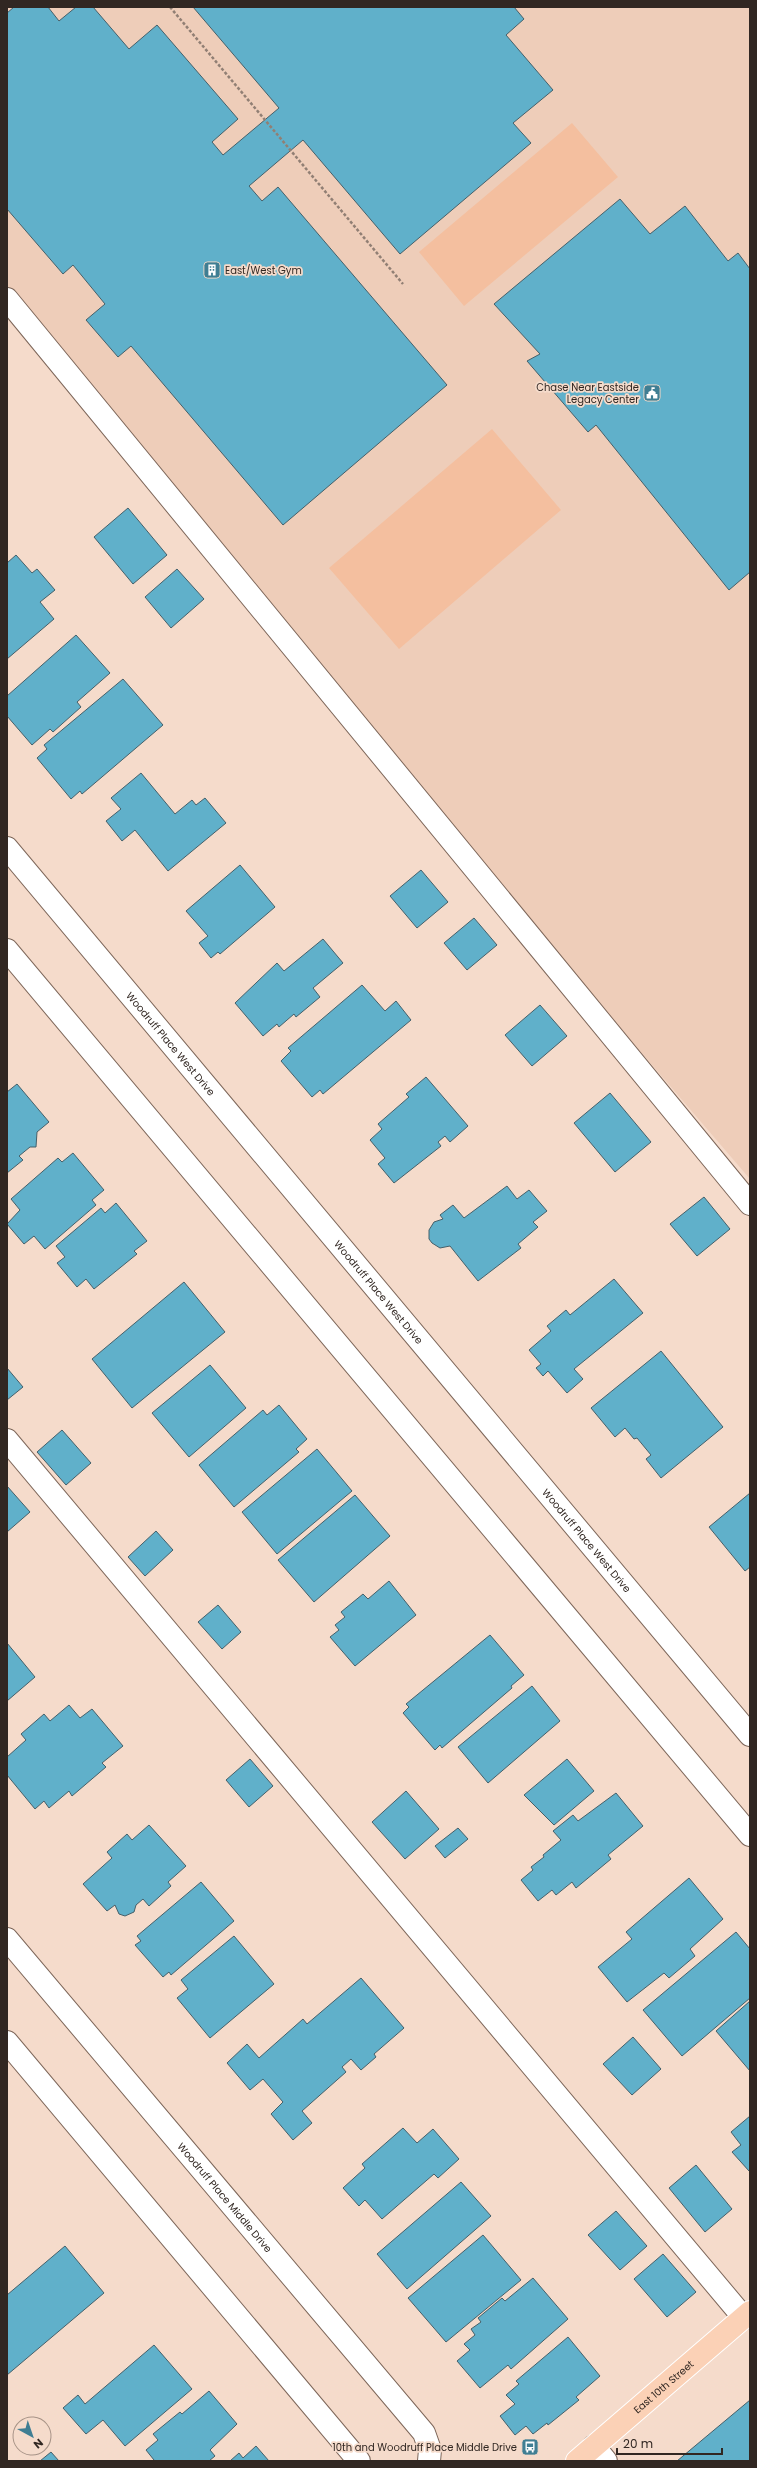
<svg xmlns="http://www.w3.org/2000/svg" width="757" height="2468" viewBox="0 0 757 2468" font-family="Poppins,sans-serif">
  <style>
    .built { fill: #eecdb9 }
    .green { fill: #f4bf9f }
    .building { fill: #60b0ca; stroke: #45606a }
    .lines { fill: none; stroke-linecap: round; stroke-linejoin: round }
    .minor-casing { stroke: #7e675a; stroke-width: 24 }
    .major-casing { stroke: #fff; stroke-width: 24 }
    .path { stroke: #917f74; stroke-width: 2.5; stroke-dasharray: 3 2; stroke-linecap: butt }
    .minor { stroke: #fff; stroke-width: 22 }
    .major { stroke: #fbd1b6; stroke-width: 22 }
    .labels { text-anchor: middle; stroke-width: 3.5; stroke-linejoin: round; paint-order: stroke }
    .poi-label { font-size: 10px; fill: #312722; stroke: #f5dbcb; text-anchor: end }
    .street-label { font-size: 10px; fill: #312722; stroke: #f5dbcb }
  </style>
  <rect width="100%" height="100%" fill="#f5dbcb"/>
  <path class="built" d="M7,7H750V1179L7,314Z"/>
  <path class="green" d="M572,123L618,177L464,306L419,252Z
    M492,429L561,510L399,649L329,568Z"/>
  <path class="building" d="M14,7H48L59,21L76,7H93L129,49L157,25L238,119L212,142L223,155L279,108L193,7H514L524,19L506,35L553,90L513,123L531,143L400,254L303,140L249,186L262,201L278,187L447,385L283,525L131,346L118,357L86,320L105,304L73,265L63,274L7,209V13Z
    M620,199L650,234L685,206L728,261L738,253L750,269V572L729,590L596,425L588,432L527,361L540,354L494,304Z
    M128,508L167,555L133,584L94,537Z
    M16,555L32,573L37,569L55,590L40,602L54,619L7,659V563Z
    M177,569L204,599L171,628L145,597Z
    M76,635L110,673L77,702L81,707L53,732L50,729L32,745L7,716V696Z
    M123,679L163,725L82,794L80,791L71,799L37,758L47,749L44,745Z
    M141,773L175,814L192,800L196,805L205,798L226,823L168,871L135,830L122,841L106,821L121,809L111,798Z
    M240,865L275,907L220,954L218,952L211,958L199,943L208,936L186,911Z
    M421,870L448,902L417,928L390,896Z
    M474,918L497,945L467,970L444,943Z
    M323,939L343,963L313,988L320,997L296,1017L294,1014L279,1027L277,1024L263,1036L235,1003L277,963L284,971Z
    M362,985L385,1011L396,1001L411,1020L323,1094L320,1090L312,1097L281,1061L291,1051L288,1048Z
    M540,1005L567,1036L532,1066L505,1035Z
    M426,1077L468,1126L450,1142L445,1136L438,1142L441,1146L394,1183L378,1164L385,1158L370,1140L382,1129L378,1124L409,1097L406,1094Z
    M17,1084L49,1122L37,1132L36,1147H30L19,1156L23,1160L7,1173V1092Z
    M610,1093L651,1142L615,1172L574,1123Z
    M73,1153L104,1190L92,1200L96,1205L45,1249L34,1236L24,1244L7,1224L20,1210L11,1199L58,1158L62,1162Z
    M507,1186L517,1199L529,1190L547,1211L533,1222L538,1227L518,1244L521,1248L478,1281L450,1246L440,1248L432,1243L429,1239V1230L434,1222L443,1219L440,1215L453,1205L464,1218Z
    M704,1197L730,1229L697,1256L670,1224Z
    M116,1203L147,1241L134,1251L137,1254L94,1289L86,1279L77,1287L57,1263L65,1257L56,1246L101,1208L105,1213Z
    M614,1279L643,1313L574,1369L583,1379L567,1393L548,1371L543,1376L536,1368L541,1364L529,1350L551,1331L547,1326L566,1310L570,1315Z
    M184,1282L225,1332L132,1408L92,1359Z
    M661,1351L723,1427L661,1478L646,1459L651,1455L637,1438L634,1439L625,1428L615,1437L591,1408Z
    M210,1365L246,1408L189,1457L152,1413Z
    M7,1368L23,1387L7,1400Z
    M279,1405L307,1439L296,1449L299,1452L234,1507L199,1465L263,1410L267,1415Z
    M62,1430L91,1463L66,1485L37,1452Z
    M317,1449L352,1491L277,1554L242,1512Z
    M7,1486L30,1512L7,1532Z
    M750,1493V1567L745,1571L709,1527Z
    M355,1495L390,1536L314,1602L278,1560Z
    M156,1531L173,1550L145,1576L128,1557Z
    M389,1581L416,1615L355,1666L330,1637L339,1630L335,1625L345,1617L341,1612L363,1594L368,1599Z
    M218,1605L241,1632L222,1649L198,1622Z
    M490,1635L524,1675L511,1686L512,1688L442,1748L440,1745L435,1750L403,1713L409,1707L406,1704Z
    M7,1643L35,1677L7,1701Z
    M532,1686L560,1721L488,1783L458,1747Z
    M69,1705L80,1718L92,1709L123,1746L102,1763L106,1767L72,1796L69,1791L49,1808L44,1801L35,1809L7,1775V1757L26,1740L21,1734L44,1714L50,1721Z
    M250,1759L273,1786L249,1807L226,1780Z
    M567,1759L594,1791L554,1825L524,1795Z
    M406,1791L439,1829L405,1859L372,1822Z
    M616,1793L643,1826L608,1855L611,1859L576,1888L572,1882L556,1895L552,1890L538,1901L521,1880L533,1870L531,1867L544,1857L543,1855L561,1840L553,1831L573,1815L578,1821Z
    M149,1825L186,1866L168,1882L171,1886L149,1906L143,1899L136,1905L134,1912L125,1916L119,1914L115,1905L107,1911L83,1884L112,1858L107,1852L127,1834L132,1840Z
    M458,1828L468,1839L445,1858L435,1846Z
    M689,1878L723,1919L690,1949L695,1956L669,1978L664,1973L627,2002L598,1967L632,1939L626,1932Z
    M201,1882L234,1921L171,1975L169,1972L163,1977L135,1945L141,1941L137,1936Z
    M736,1932L750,1949V1998L682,2056L643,2010Z
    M234,1936L274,1984L210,2038L177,1998L188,1989L181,1980Z
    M361,1978L404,2028L374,2054L376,2057L361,2070L351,2059L342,2067L346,2072L302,2111L312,2123L293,2140L271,2114L283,2102L263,2079L250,2090L227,2063L247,2044L259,2058L303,2019L307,2024Z
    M750,2001V2071L716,2031Z
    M633,2037L661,2069L632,2095L603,2064Z
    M750,2116V2170L749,2171L732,2152L741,2145L731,2132Z
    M403,2128L417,2143L433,2129L459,2159L438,2178L434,2174L382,2219L365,2200L359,2206L343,2188L365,2168L362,2164Z
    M696,2165L732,2209L705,2232L669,2188Z
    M461,2182L491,2216L407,2289L377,2254Z
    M616,2211L647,2246L620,2270L588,2235Z
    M483,2235L521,2280L446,2342L408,2298Z
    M65,2246L104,2293L7,2375V2295Z
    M663,2254L696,2292L667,2317L634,2279Z
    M533,2278L568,2319L511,2369L508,2365L480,2388L457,2361L470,2350L464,2344L475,2335L471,2329L481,2322L478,2318L502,2298L505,2301Z
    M568,2337L600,2376L576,2397L579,2400L548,2425L547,2423L533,2434L526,2426L515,2435L500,2416L515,2404L506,2395L519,2384L516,2381Z
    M154,2345L192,2389L125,2446L103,2420L86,2434L63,2408L78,2395L85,2404Z
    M209,2391L237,2424L210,2450L215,2456L209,2461H152L154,2460L146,2450L158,2440L153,2434L180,2412L182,2414Z
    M750,2400V2461H677Z
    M256,2446L269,2461H230L239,2453L243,2458Z
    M51,2452L59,2461H40Z"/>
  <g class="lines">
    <g class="minor-casing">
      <g id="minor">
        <path d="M7,299L750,1204"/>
        <path id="s1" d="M7,848L750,1735"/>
        <path d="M7,950L750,1835"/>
        <path d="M7,1440L744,2318"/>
        <path id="s2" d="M7,1939L424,2433L430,2450L429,2461"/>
        <path d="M7,2042L359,2461"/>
        <path d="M594,2446L606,2461"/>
      </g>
    </g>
    <g class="major-casing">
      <g id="major">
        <path id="s3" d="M577,2461L750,2312"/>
      </g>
    </g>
    <path class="path" d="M170,7L403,284"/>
    <use href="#minor" class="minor"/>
    <use href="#major" class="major"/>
  </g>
  <defs>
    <g id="building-square" transform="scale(0.9)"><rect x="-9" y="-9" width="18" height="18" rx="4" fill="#3f7e93" stroke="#f5dbcb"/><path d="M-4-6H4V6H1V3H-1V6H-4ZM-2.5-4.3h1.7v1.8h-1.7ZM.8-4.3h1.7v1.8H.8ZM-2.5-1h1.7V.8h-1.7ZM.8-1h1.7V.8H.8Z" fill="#fff"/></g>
    <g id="civic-square" transform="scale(0.9)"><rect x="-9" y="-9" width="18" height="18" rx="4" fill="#3f7e93" stroke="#f5dbcb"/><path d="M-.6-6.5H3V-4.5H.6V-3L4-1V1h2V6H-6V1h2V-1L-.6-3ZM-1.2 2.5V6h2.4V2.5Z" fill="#fff"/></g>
    <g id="bus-square" transform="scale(0.9)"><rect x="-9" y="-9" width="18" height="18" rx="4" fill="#3f7e93" stroke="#f5dbcb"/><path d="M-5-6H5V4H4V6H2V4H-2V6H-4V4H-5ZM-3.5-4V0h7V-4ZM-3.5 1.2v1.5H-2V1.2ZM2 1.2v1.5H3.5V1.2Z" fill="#fff"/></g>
  </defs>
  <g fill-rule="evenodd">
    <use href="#building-square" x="212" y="270"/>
    <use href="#civic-square" x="652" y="393"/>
    <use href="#bus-square" x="530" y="2447"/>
  </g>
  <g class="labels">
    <g class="poi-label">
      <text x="225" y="274" text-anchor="start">East/West Gym</text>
      <text x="639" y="391">Chase Near Eastside<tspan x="639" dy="12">Legacy Center</tspan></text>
      <text x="517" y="2451">10th and Woodruff Place Middle Drive</text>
    </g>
    <g class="street-label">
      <text dy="4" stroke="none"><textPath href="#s1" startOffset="255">Woodruff Place West Drive</textPath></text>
      <text dy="4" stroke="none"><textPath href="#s1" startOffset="579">Woodruff Place West Drive</textPath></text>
      <text dy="4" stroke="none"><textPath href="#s1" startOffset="903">Woodruff Place West Drive</textPath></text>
      <text dy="4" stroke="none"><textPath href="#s2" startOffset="338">Woodruff Place Middle Drive</textPath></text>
      <text dy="4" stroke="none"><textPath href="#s3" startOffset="114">East 10th Street</textPath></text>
    </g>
  </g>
  <rect width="757" height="2468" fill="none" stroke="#312722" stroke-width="16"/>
  <g transform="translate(32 2436) rotate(140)"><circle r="19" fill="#f5dbcb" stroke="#a79387"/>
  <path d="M0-3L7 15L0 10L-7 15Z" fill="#3f7e93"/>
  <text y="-6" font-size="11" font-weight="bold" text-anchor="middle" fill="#312722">N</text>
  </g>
  <path d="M617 2448v6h105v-6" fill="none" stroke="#312722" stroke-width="2"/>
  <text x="623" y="2448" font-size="12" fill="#312722" stroke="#f5dbcb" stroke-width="3" paint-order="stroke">20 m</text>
</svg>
